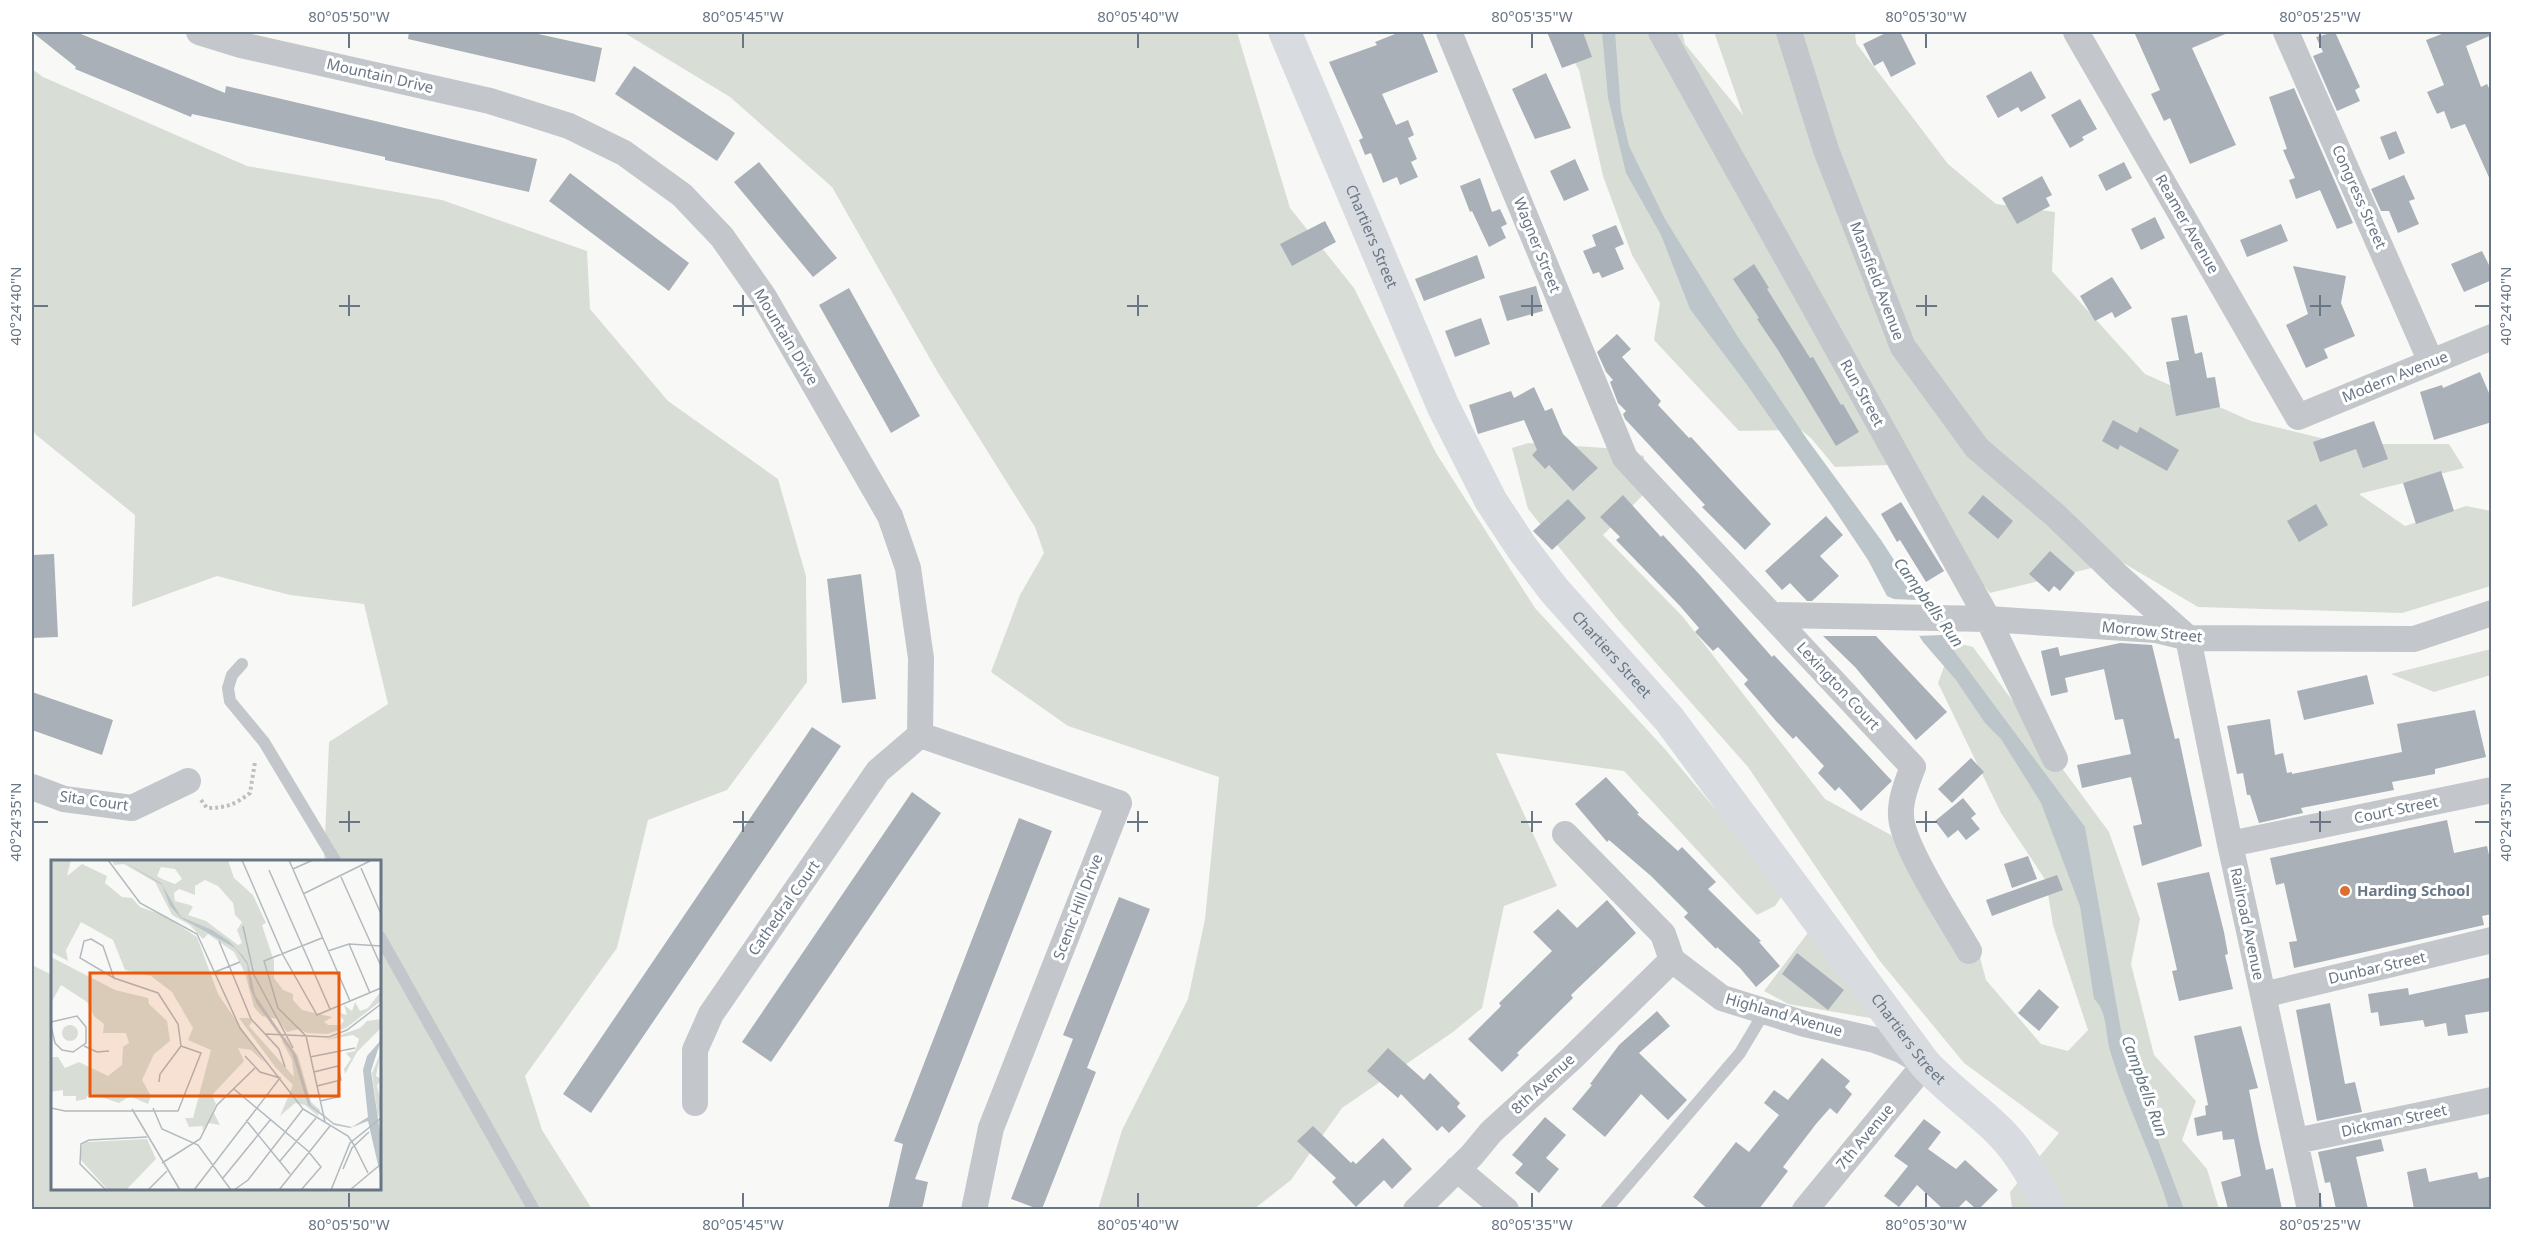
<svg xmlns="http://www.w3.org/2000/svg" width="2523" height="1241" viewBox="0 0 2523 1241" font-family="'Noto Sans',sans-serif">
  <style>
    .green { fill: #d8ded6 }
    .water { fill: #bcc5ca }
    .pier { fill: #f8f9f6 }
    .building { fill: #a9b0b7 }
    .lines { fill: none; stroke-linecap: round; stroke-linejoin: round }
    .path { stroke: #bdbfc2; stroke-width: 4; stroke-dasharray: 3 3; stroke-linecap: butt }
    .lane { stroke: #c3c6ca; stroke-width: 12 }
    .street { stroke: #c3c6ca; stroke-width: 26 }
    .primary { stroke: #d8dbdf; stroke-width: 33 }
    .ticks { fill: none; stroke: #697686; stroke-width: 2 }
    .poi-dot { fill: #dd6e32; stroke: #fff; stroke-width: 2 }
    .labels { text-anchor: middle; stroke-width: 6; stroke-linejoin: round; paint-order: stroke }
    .street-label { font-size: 15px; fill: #697686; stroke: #fff }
    .poi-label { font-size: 15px; font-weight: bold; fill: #697686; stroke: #fff; text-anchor: start }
    .water-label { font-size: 16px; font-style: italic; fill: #657781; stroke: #fff }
    .inset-road { fill: none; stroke: #b2b9bf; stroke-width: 1.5 }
    .view { fill: #e8590c; fill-opacity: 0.15; stroke: #e8590c; stroke-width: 3 }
    .inset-edge { fill: none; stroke: #697686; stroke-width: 3 }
    .neatline { fill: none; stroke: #697686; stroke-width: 2 }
    .ticks-label { font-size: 15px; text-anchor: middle; fill: #697686 }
  </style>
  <rect width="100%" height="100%" fill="#f8f9f6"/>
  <path class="green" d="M623,32H1237L1290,208L1354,288L1436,453L1535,608L1664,748L1785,892L1775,906L1757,915L1624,771L1496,753L1557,886L1504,906L1482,1008L1453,1032L1342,1108L1291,1180L1254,1209H1098L1122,1130L1188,999L1205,919L1219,777L1068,726L991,672L1020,595L1044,553L1035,527L937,371L832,187L730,97Z
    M1558,32H1682L1685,44L1743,115L1714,32H1855L1856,43L1948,164L1996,204L2055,212L2052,271L2145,374L2251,421L2346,444H2449L2464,468L2359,494L2405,526L2466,506L2491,511V586L2402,613L2198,607L2120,561L1990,593L1888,465L1835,467L1811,438L1801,430L1739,431L1654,340L1660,303L1632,255L1603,176L1579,70Z
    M32,69L43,77L247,166L442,200L587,251L590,309L668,401L778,479L806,576L807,682L727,790L648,820L617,948L525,1076L542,1130L592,1209H32V965L52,975V1188H380V862L324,861L329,742L388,704L364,604L290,595L217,576L132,607L135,515L35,434L32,426Z
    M1528,443L1606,448L1644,456L1642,496L1603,535L1683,617L1825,799L1891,835L1978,950L1986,980L2041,1044L2068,1051L2088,1030L2053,925L2046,881L2001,813L1938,683L1953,642L1973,647L2109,832L2140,919L2131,964L2154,1055L2196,1101L2182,1140L2207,1169L2219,1209H2012L2010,1192L2059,1133L1964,1063L1879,960L1748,767L1618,620L1528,509L1512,448Z
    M2491,649V675L2434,692L2391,674Z
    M1810,930L1876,1019L1788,1004L1764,991Z"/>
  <path class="water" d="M1602,32H1615L1621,111L1629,146L1665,219L1738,337L1807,439L1881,540L1946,640L2085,827L2121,1030L2139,1090L2184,1209H2169C2153,1156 2127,1107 2111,1054C2105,1036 2108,1011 2094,999L2080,906L2041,803L2001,739L1985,723L1956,680L1923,642L1896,600L1887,596L1868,560L1832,506L1745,382L1690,309L1661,235L1626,173L1608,98Z"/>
  <path class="pier" d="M1891,599L1918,600L1942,635L1916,636Z"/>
  <path class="building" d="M32,32H76L225,93L226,86L537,159L529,192L385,160V157L192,114L191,117L75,69L76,67Z
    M409,32H529L602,48L595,82L408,39Z
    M1400,32H1422L1438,72L1382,94L1396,125L1408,120L1414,135L1408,138L1417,159L1411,162L1418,177L1400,185L1397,177L1383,183L1371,153L1365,155L1359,140L1363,138L1329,62L1377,45L1375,42Z
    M1547,32H1583L1592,57L1562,68Z
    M1888,32H1900L1916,64L1891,77L1883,61L1874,66L1863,44Z
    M2134,32H2230L2192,48L2236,145L2190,164L2170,118L2164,121L2151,94L2160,90Z
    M2335,32L2360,87L2355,90L2360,101L2337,111L2313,56L2323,52L2316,37Z
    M2447,32H2492V35L2466,46L2481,87L2487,84L2492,94V184L2465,124L2451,129L2444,111L2437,114L2427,92L2444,85L2426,40Z
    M634,66L735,133L717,161L615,94Z
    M2031,71L2046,98L2021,112L2018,107L1998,118L1986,96Z
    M1546,73L1571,128L1535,139L1512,89Z
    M2294,88L2353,223L2337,229L2320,190L2296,199L2289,180L2295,178L2283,150L2287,149L2269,97Z
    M2080,99L2097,129L2082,137L2084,140L2070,148L2051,115Z
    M2396,131L2405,153L2389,160L2380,137Z
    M1575,159L1589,190L1564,201L1550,171Z
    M759,162L837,258L813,277L734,182Z
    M2124,162L2132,178L2106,191L2098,175Z
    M570,173L689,263L669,291L549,201Z
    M2404,175L2415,199L2409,201L2419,224L2398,233L2389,211H2381L2371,189Z
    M2042,176L2052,195L2046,198L2050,206L2017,224L2002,198Z
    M1480,178L1492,212L1500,209L1507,224L1501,227L1506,238L1489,247L1472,211L1470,212L1460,186Z
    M2155,217L2165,238L2141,250L2131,229Z
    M1325,221L1336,242L1292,266L1280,244Z
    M2281,224L2288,241L2247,257L2240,240Z
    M1616,225L1624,244L1615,248L1624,269L1602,278L1599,272L1593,274L1583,251L1596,246L1592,235Z
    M2482,251L2492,271V280L2464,292L2451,264Z
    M1477,255L1485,278L1424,301L1415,279Z
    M1754,264L1769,288L1767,289L1810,358L1813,357L1841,405L1843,404L1859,432L1836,446L1778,350L1757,319L1759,318L1733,279Z
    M2293,266L2346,276L2341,303L2355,336L2324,349L2328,358L2306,368L2286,325L2308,314Z
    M2112,277L2132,308L2115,318L2112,312L2095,321L2080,296Z
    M1536,286L1543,311L1507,321L1499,296Z
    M849,288L920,416L891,433L819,305Z
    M2187,315L2195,354L2202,352L2207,378L2215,377L2220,407L2176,416L2166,362L2179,360L2171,318Z
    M1481,318L1490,344L1455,357L1445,331Z
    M1617,334L1631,349L1622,357L1661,401L1658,405L1689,438L1691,437L1771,524L1745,550L1702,507L1705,505L1625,419L1623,414L1626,411L1618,403L1610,382L1613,380L1606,372L1597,352Z
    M2480,372L2492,400V422L2434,440L2420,392L2442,385L2443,388Z
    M1534,387L1545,411L1552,408L1563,434L1598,468L1573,491L1549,465L1545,469L1532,455L1537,450L1524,420L1478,434L1469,405L1511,391L1514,398Z
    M2113,420L2137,433L2140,427L2179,450L2167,471L2120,445L2118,450L2102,441Z
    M2374,421L2388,459L2363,468L2356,449L2320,462L2313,442Z
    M2441,471L2454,511L2416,524L2403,483Z
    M1623,495L1661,537L1663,535L1700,575L1772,657L1774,655L1892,781L1861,811L1839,787L1835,791L1818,773L1824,766L1796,736L1793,739L1776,721L1744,684L1748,680L1718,647L1713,651L1695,632L1699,628L1680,606L1616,540L1620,537L1600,517Z
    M1983,495L2013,521L1998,539L1968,513Z
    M1568,499L1586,518L1552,550L1533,531Z
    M1901,502L1944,571L1926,582L1900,540L1897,542L1881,514Z
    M2316,504L2328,525L2299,542L2287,521Z
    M1826,516L1843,535L1820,556L1839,576L1812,601H1807L1790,583L1782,590L1765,571Z
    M2050,551L2075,573L2060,591L2054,586L2049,592L2029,574Z
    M54,554L58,637L32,638V555Z
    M861,574L876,699L842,703L827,579Z
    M1823,636H1876L1947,712L1916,740L1855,667Z
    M2120,643L2152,645L2175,739L2179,738L2202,846L2142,866L2133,826L2142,824L2131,777L2082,788L2077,765L2131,754L2123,719L2115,720L2104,669L2065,678L2068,692L2051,696L2041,651L2058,647L2060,656Z
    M2367,675L2374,704L2304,720L2297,691Z
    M32,692L113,720L102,755L32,730Z
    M2475,710L2486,757L2435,769V774L2392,782L2394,790L2301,808L2303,813L2259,823L2250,795H2247L2243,773L2237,774L2227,726L2270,719L2275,755L2283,753L2287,773L2292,772V774L2402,752L2397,724Z
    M812,727L841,746L591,1113L563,1094Z
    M1971,758L1984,772L1952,803L1938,789Z
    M1606,777L1639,813L1637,814L1678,851L1682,847L1716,882L1708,889L1761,941L1759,942L1780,966L1756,987L1740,968L1717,947L1716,949L1684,917L1688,913L1651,876L1609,840L1607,842L1575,804Z
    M912,792L941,813L771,1062L742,1042Z
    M1963,798L1976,814L1971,818L1980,829L1966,840L1958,830L1948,838L1935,821Z
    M1019,818L1052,831L915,1179L928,1182L922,1209H888L903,1144L894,1141Z
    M2447,820L2454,853L2487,846L2492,868V914L2482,916L2484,925L2294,968L2289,942L2297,941L2284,883L2276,885L2270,858Z
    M2028,856L2037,879L2012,888L2004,864Z
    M2209,872L2224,932L2228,954L2225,955L2233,989L2179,1001L2172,971L2177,970L2157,883Z
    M2057,875L2063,890L1992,916L1986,900Z
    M1119,897L1150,909L1087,1068L1096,1072L1042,1209H1038L1011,1199L1073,1039L1063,1035Z
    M1607,900L1636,933L1571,995L1573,998L1517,1053L1519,1055L1502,1072L1468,1039L1501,1006L1499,1003L1552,951L1533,932L1558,909L1577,928Z
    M1797,953L1844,990L1828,1010L1782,974Z
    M2492,977V1011L2465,1015L2468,1033L2448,1036L2446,1023L2425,1027L2423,1020L2380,1026L2378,1012L2371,1013L2368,994L2408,988L2409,995Z
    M2039,989L2059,1007L2039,1031L2018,1013Z
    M2330,1003L2345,1084L2355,1082L2362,1112L2317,1121L2296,1010Z
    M1657,1011L1670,1026L1639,1053L1687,1100L1668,1120L1641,1094L1605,1137L1572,1109L1592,1085L1590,1084L1619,1045Z
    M2241,1026L2258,1088L2249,1090L2259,1140L2266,1170L2273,1168L2282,1209H2228L2221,1182L2241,1176L2234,1139L2223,1140L2222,1131L2197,1136L2194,1118L2206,1115L2205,1106L2208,1105L2194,1036Z
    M1388,1048L1424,1080L1430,1073L1460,1103L1457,1107L1466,1116L1449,1133L1442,1126L1437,1131L1401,1094L1398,1098L1367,1071Z
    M1822,1058L1850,1081L1845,1087L1852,1094L1837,1114L1830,1108L1816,1124L1783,1167L1788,1171L1759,1209H1708L1693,1197L1736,1142L1749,1152L1779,1115L1764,1103L1774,1090L1788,1100Z
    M1545,1117L1566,1135L1546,1158L1559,1169L1539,1193L1515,1173L1523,1164L1512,1155Z
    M1924,1119L1941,1132L1928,1149L1956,1169L1965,1160L1998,1190L1979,1209H1976L1966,1200L1957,1209H1943L1917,1185L1899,1207L1884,1196L1908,1166L1894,1156Z
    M1313,1126L1351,1163L1353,1161L1356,1164L1383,1138L1412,1169L1392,1189L1384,1180L1356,1207L1332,1182L1336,1178L1297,1141Z
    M2381,1139L2384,1151L2356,1157L2368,1209H2336L2330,1182L2325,1183L2318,1152Z
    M2426,1168L2429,1182L2477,1172L2479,1179L2492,1176V1209H2414L2407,1172Z"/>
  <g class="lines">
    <path class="path" d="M201,800L207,808C225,808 235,805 250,793L255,762"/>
    <path class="lane" d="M242,664L232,675L228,688L230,701L264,742L336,862
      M380,937L534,1210
      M1606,1210L1740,1053L1765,1011"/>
    <path class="street" d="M199,32L241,45L237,32
      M1449,32L1625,458L1913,767C1907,782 1900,800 1901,816C1902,846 1952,921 1969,951
      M1661,32L1988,619L2055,759
      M1789,32L1826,150L1903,347L1977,448L2055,515L2119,577L2188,638L2230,844L2310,1210
      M2076,32L2298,417L2492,337
      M2286,32L2431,362
      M241,45L490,101L569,126L624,153L682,195L722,237L764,297L890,516L908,568L921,658L920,735
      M1773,615L1988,619L2156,630L2188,638L2414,639L2492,613
      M920,735L1119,803L991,1128L974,1210
      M32,787L64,799L132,808L188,781
      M1565,834L1663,934L1672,960L1722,998L1805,1024L1875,1040L1901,1050L1925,1064L1805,1210
      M2230,844L2492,790
      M2263,995L2492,940
      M695,1103V1050L711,1014L878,771L920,735
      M2296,1141L2492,1100
      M1457,1169L1506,1210
      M1416,1210L1472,1155L1491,1132L1572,1058L1672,960"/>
    <path class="primary" id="s1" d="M1285,32L1443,406L1491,501L1522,548L1554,590L1669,719L1925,1064C1948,1089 1976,1108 2000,1132C2022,1154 2036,1182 2050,1210"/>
  </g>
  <path class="ticks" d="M349,33V48M743,33V48M1138,33V48M1532,33V48M1926,33V48M2320,33V48M349,295V316M743,295V316M1138,295V316M1532,295V316M1926,295V316M2320,295V316M33,306H48M339,306H360M733,306H754M1127,306H1148M1521,306H1542M1916,306H1937M2310,306H2331M2475,306H2490M349,811V832M743,811V832M1138,811V832M1532,811V832M1926,811V832M2320,811V832M33,822H48M339,822H360M733,822H754M1127,822H1148M1521,822H1542M1916,822H1937M2310,822H2331M2475,822H2490M349,1193V1208M743,1193V1208M1138,1193V1208M1532,1193V1208M1926,1193V1208M2320,1193V1208"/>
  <circle class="poi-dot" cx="2345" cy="891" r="6"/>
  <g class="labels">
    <g class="street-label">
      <text transform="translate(380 76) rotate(13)" y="5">Mountain Drive</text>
      <text transform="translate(2359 197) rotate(66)" y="5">Congress Street</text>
      <text transform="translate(2187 224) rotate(60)" y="5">Reamer Avenue</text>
      <text dy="5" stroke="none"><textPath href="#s1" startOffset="222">Chartiers Street</textPath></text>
      <text transform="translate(1537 245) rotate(68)" y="5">Wagner Street</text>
      <text transform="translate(1877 281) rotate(69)" y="5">Mansfield Avenue</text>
      <text transform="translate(786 337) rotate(59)" y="5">Mountain Drive</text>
      <text transform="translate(2395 377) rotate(-22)" y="5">Modern Avenue</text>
      <text transform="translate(1862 393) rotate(61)" y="5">Run Street</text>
      <text transform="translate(2152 632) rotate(6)" y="5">Morrow Street</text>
      <text dy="5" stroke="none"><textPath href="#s1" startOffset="708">Chartiers Street</textPath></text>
      <text transform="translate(1838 686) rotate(47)" y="5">Lexington Court</text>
      <text transform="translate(94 801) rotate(8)" y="5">Sita Court</text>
      <text transform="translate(2396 810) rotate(-12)" y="5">Court Street</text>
      <text transform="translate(1078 907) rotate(-69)" y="5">Scenic Hill Drive</text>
      <text transform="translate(784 908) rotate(-55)" y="5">Cathedral Court</text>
      <text transform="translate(2247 924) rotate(78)" y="5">Railroad Avenue</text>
      <text transform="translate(2377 968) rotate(-13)" y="5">Dunbar Street</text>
      <text transform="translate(1784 1015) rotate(16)" y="5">Highland Avenue</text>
      <text dy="5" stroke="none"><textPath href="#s1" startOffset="1194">Chartiers Street</textPath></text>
      <text transform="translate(1543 1084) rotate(-43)" y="5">8th Avenue</text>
      <text transform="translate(2394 1121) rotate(-12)" y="5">Dickman Street</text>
      <text transform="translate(1865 1137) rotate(-50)" y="5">7th Avenue</text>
    </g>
    <g class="poi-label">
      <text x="2357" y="896">Harding School</text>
    </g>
    <g class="water-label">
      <text transform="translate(1929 602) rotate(54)" y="6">Campbells Run</text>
      <text transform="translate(2145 1086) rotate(70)" y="6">Campbells Run</text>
    </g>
  </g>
  <g transform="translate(51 860)">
    <rect width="330" height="330" fill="#f8f9f6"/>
    <path d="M0,0H20L16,16L31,4L56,16L54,23L71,37L81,38L89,47L112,55L146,77L167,134L214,203L200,190L187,188L193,201L161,235L165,244L162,251L169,265L157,263L151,271L152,266L138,267L134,258H142L160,190L137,180L142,168L121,132L100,116L74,110L62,80L30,62L15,90L17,101L0,92ZM61,0H177L183,18L202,35L215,63L211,65L223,101V118L232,130L242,134V140L251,150L281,157L273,162L277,165H289L293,161L286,152L296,155L293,145L301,151L304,142L309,151L317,148L330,131V141L295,168L276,174L256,173L248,169L236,172L226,159L211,156L203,147L194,113L183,92L157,74L152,79L139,65L121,55L104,22L73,4L63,5ZM110,7L124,9L131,19L124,24L111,19L106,16ZM154,20L167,26L182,43L184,55L191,62L186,70L191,83L187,85L155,61L137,55L142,47L139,45L124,41L123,33L128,29L144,35V26ZM0,97L64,130L97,138L98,144L116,161L119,181L103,194L91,220L100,236L97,244L79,236L68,243L38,233L35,239L25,241V236H12V230L0,232V197H7L14,208L28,202L57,216L71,205L72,187L78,183L75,173H52L53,164L43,156L36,142L10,125L0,143ZM188,158H198L201,162L198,166L243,217L241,200L231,181L234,177L247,196L260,242L269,250L267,256L254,245L244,243L229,256L242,225L225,208ZM330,159V168L306,192L294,214L293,209L300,199L295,193L304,191L308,179L302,175L275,180L309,168L316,161ZM11 173a8 8 0 1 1 16 0a8 8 0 1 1-16 0ZM330,192L325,216L330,219L326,226L330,241L327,258L321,213ZM96,279L105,299L75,330H57L29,299L31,285L36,282Z" fill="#d8ded6" fill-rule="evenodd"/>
    <path d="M70,0L110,23L130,57L161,70L178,81L192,96L197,103L204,135L245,195L260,245L283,263L301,267L317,257L312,210L316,196L330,180L320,211L329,272L330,318L317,261L299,268L283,265L257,245L241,193L206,144L199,128L196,104L184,88L130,58L119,46L111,25Z" fill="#bcc5ca"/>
    <path class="inset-road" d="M57,0L89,43L146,74L189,168L252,249L297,276L303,285M191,0L232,95L266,155L330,128M238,0L299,141M310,8L330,54M242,9L262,0M218,10L279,149M290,17L330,106M252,34L321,0M192,66L203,115L242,188M271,78L213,101L227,148L255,176L274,262M40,79L52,86L63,118L29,98L33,81ZM168,81L200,159L228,189L234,207M298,84L319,133M277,91L298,84L330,86M164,112L189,102M63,118L107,133L127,164L130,186M0,162L26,156L35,167V183L22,192L11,190L4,183L0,166M215,174L278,177L296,170L330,144M33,186L46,192L58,191M259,197L304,188M263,212L287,206L290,220L266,226M108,222L109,214L130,186M183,229L257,291L270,307L250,330M269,241L287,237V222M0,248L14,251H127L150,193L130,186M102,248L111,269L147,285L180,330M81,249L129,330M195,260L239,314M303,285L317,313M229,301L265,258M111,303L149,279L166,245L204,208M292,309L301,288L318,272M172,318L220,259M55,330L29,304L30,284L38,280L96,277M97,330L116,311M143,330L229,218L209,212L194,196M183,330L197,320L252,249M228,330L279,266M280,330L299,283L330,258M299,330L330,304"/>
    <path class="view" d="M39,113H288V236H39Z"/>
    <rect width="330" height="330" class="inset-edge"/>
  </g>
  <rect width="2523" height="1241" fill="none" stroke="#ffffff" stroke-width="66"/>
  <rect x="33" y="33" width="2457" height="1175" class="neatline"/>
  <g class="ticks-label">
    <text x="349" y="22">80°05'50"W</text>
    <text x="743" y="22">80°05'45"W</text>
    <text x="1138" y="22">80°05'40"W</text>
    <text x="1532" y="22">80°05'35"W</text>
    <text x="1926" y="22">80°05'30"W</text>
    <text x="2320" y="22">80°05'25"W</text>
    <text transform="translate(16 306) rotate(-90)" y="5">40°24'40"N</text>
    <text transform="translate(2506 306) rotate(-90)" y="5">40°24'40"N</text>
    <text transform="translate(16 822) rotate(-90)" y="5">40°24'35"N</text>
    <text transform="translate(2506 822) rotate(-90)" y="5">40°24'35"N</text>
    <text x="349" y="1230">80°05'50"W</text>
    <text x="743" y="1230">80°05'45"W</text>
    <text x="1138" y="1230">80°05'40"W</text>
    <text x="1532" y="1230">80°05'35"W</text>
    <text x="1926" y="1230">80°05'30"W</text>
    <text x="2320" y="1230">80°05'25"W</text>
  </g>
</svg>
